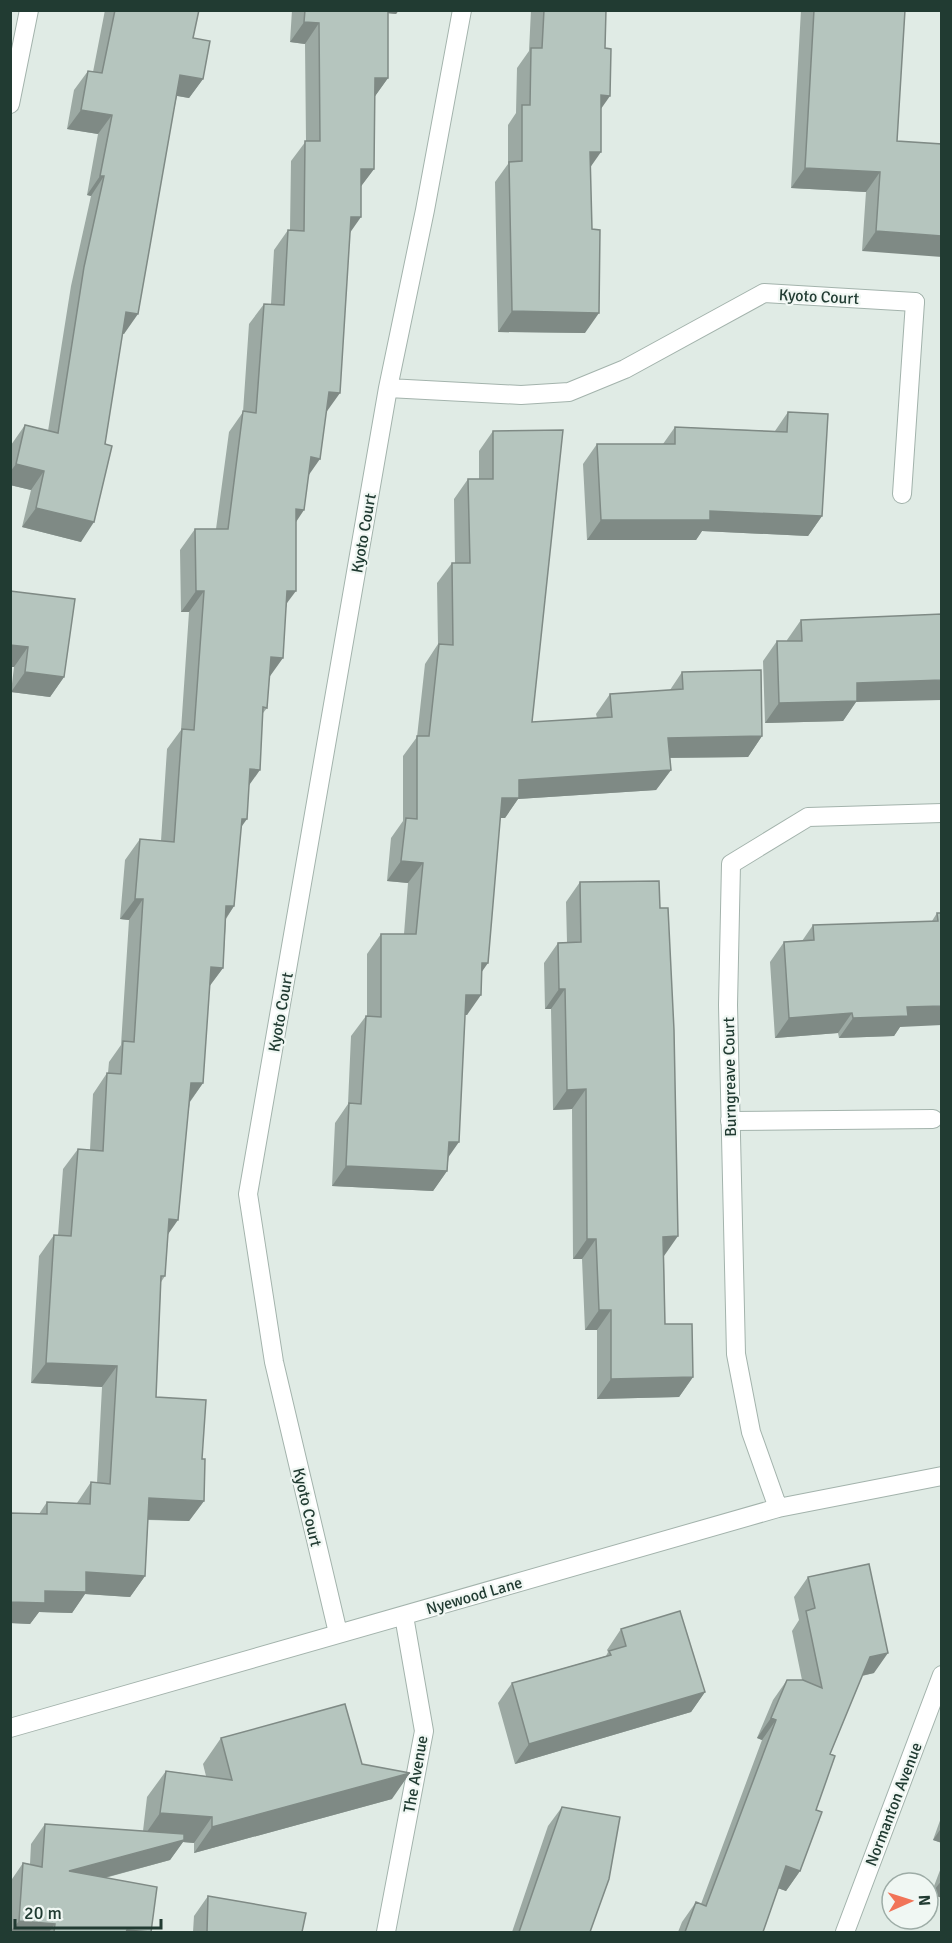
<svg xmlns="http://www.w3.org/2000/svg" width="952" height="1943" viewBox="0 0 952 1943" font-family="Signika,sans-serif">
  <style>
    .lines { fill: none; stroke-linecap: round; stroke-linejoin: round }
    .lane-casing { stroke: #a3b3ac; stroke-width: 20 }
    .street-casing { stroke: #a3b3ac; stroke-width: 20 }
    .lane { stroke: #fff; stroke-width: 18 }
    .street { stroke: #fff; stroke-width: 18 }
    .wall { fill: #9ca9a3 }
    .shaded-wall { fill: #7f8a85 }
    .building { fill: #b5c5be; stroke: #7f8a85; stroke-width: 1.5 }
    .labels { text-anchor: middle; stroke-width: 4.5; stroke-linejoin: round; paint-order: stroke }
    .street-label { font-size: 16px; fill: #213b32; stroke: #f0f7f3 }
  </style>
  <rect width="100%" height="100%" fill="#e0ebe5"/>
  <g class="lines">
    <g class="lane-casing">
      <path id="lane" d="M902,494L915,302
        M730,1121L933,1119"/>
    </g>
    <g class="street-casing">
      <path id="street" d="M10,104L29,10
        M388,388L521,395L569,392L625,369L764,293L915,302
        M778,1508L751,1432L736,1354L728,1005L731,864L808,817L942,813
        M338,1633L274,1362L248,1194L388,388L425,210L462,10
        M10,1728L778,1508L942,1476
        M386,1932L424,1731L404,1616
        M845,1932L942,1675"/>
    </g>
    <use href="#lane" class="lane"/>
    <use href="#street" class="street"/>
  </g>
  <path class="wall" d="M105,10H199L193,38L203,79L189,98L177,96L124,334L122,333L105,444L81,542L22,527L31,490L10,485V449L11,445L25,425L48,431L71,286L91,196L87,195L98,134L67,129L74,90L88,71L93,72Z
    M292,10H399L396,14L388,13V78L375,96L374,169L361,186L350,233L326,413L296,522L287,604L269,678L267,708L263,713L241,827L234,906L226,919L223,968L209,987L203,1083L190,1102L168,1235L165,1276L161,1282L156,1397L202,1459L204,1501L189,1521L148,1520L145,1576L130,1597L85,1594L72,1613L39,1612L30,1624L10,1623V1513L39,1514L47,1502L77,1503L91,1482L97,1483L102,1387L31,1383L39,1256L54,1235H58L63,1169L78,1149L90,1150L93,1094L107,1073H108L109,1062L121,1045L129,920L120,919L125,860L140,839L161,841L167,749L181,730L189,612H181L180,550L195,529H216L229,432L243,412L249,324L264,304H271L274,250L288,230H290L291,161L306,141L305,44L290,42Z
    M531,10H606L601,109L591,166L585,333L498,332L495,182L508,164V125L516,113L517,68L529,51Z
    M801,10H905L897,141L942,144L862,251L866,192L791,188Z
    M788,412L822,516L808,536L702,531L696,540H587L583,464L597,444H663L675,427L775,431Z
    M493,431L532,722L597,718L596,714L610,694L670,690L682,672L762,736L748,757L670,758L671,770L656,790L518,799L505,818H500L482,971L467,1015H465L447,1171L433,1191L332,1186L335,1123L348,1104L351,1036L366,1016H367V954L381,934H404L408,883L387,881L391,838L403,821V756L417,737L425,664L438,644L437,583L452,563H455L454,499L468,479H479V451Z
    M10,591L64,677L50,697L11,692L14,667Z
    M801,620L856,702L843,721L765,723L763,661L777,641H787V640Z
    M580,882L664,1256L665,1324L693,1377L679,1397L597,1399V1330H585L582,1259H573L572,1109L553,1110L551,1009H545L544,963L558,943L567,942L566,902Z
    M937,913H942L900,1027L894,1036L839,1038L838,1033L775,1038L770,962L784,942L802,941L813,925L932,921Z
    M808,1577L874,1673L862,1676L830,1754L816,1810L800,1871L786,1891L778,1888L763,1932H678L682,1922L696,1902L701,1904L762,1740L757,1738L773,1700L787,1680H802L792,1631L799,1620L794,1597Z
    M621,1629L705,1692L691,1712L515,1764L498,1703L512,1683L606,1656L608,1652L607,1650Z
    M221,1738L362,1764L392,1799L194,1853V1843L183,1842L170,1860L105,1878L151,1932H10V1882L23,1863L30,1864L31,1844L45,1824L143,1831L147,1797L166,1771L206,1776L203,1764Z
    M562,1807L590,1932H512L548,1826Z
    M942,1815V1843L933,1840Z
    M942,1865V1898L931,1894Z
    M208,1896L302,1932H193L194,1916Z"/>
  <path class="shaded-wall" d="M375,10H399L396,14L374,12Z
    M304,22L319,23L305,44L290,42Z
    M180,75L203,79L189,98L167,94Z
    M375,78H388L373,99Z
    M601,95L610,96L596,116Z
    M81,110L112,115L98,134L67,129Z
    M590,152H601L587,172Z
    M805,168L880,172L866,192L791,188Z
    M361,169H374L359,189Z
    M100,176H104L91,196L87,195Z
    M351,217H361L347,237Z
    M876,231L942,236V257L862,251Z
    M512,311L599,313L585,333L498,332Z
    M126,312L138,314L124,334L112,331Z
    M329,392L340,393L325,414Z
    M311,457L320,459L306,479Z
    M16,464L44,471L31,490L10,485V472Z
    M36,508L94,522L81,542L22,527Z
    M296,509L304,510L290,531Z
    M710,511L822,516L808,536L702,531L696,540H587L601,520Z
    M196,591H204L189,612H181Z
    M287,591H296L281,611Z
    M10,645L28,647L14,667H10Z
    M271,657L283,658L268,679Z
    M25,672L64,677L50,697L11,692Z
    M942,680V700L856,702L843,721L765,723L779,703L857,683Z
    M762,736L748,757L654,758L668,738Z
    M250,769L260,770L245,791Z
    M671,770L656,790L518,799L505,818H488L502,798L519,780Z
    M242,819H247L232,840Z
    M401,861L423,863L408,883L387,881Z
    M135,899H143L129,920L120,919Z
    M226,906H234L220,927Z
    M482,963H488L474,983Z
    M211,967L223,968L208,988Z
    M559,989H565L551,1009H545Z
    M466,995H481L467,1015H452Z
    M942,1006V1025L900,1027L894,1036L839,1038L853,1018L907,1007Z
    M852,1013L838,1033L775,1038L789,1018Z
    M191,1083H203L188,1104Z
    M586,1089L572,1109L553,1110L567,1090Z
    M449,1142H459L445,1162Z
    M346,1166L447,1171L433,1191L332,1186Z
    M169,1219L178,1220L164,1240Z
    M678,1236L664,1256L663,1237Z
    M587,1239H596L582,1259H573Z
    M599,1310H611L597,1330H585Z
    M46,1363L117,1366L102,1387L31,1383Z
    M693,1377L679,1397L597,1399L611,1379Z
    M149,1498L204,1501L189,1521L134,1519Z
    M86,1572L145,1576L130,1597L85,1594L72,1613L39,1612L30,1624L10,1623V1602L45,1591Z
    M888,1653L874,1673L856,1677L870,1657Z
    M705,1692L691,1712L515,1764L529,1744Z
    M771,1718L776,1720L762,1740L757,1738Z
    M410,1773L392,1799L194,1853L212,1827Z
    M160,1813L212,1817L194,1843L183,1842L170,1860L55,1891L69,1871L142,1839Z
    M942,1827V1843L933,1840Z
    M786,1866L800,1871L786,1891L772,1886Z
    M942,1880V1898L931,1894Z
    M19,1921L55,1924L49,1932H10Z
    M127,1930L151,1932H125Z"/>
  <path class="building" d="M115,10H199L193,38L210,41L203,79L180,75L138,314L126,312L105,444L112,446L94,522L36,508L44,471L16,464L25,425L58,433L84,267L104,176H100L112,115L81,110L88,71L102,73Z
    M305,10H388V78H375L374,169H361V217H351L340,393L329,392L320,459L311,457L304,510L296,509V591H287L283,658L271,657L267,708L263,707L260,770L250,769L247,819H242L234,906H226L223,968L211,967L203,1083H191L178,1220L169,1219L165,1276H161L156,1397L206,1400L202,1459H205L204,1501L149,1498L145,1576L86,1572V1592L45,1591V1603L10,1602V1513L47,1514V1502L90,1504L91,1482L110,1484L117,1366L46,1363L54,1235L71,1236L78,1149L103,1151L107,1073L121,1074L123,1041L134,1042L143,899H135L140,839L174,842L182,729L194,730L204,591H196L195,529H228L243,411L256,413L264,304L284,305L288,230L304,231L305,141H320L319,23L304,22Z
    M544,10H606L605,48L611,49L610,96L601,95V152H590L592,229L600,230L599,313L512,311L509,162L522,161V105H530L531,48H542Z
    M814,10H905L897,141L942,144V236L876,231L880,172L805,168Z
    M788,412L828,414L822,516L710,511V520H601L597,444H675V427L787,432Z
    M563,430L532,722L612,717L610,694L683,689L682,672L761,670L762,736L668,738L671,770L519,780V798H502L488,963H482L481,995H466L459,1142H449L447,1171L346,1166L349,1103L361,1104L366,1016L381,1017V934H416L423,863L401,861L406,818L417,819V736H429L439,644L453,645L452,563H470L468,479H493V431Z
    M10,591L75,599L64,677L25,672L28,647L10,645Z
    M942,614V680L857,683V701L779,703L777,641H802L801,620Z
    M659,881L660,908H668L674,1030L678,1236L663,1237L665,1324H692L693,1377L611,1379V1310H599L596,1239H587L586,1089L567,1090L565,989H559L558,943L581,942L580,882Z
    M937,913H942V1006L907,1007L908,1016L853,1018L852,1013L789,1018L784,942L814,940L813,925L938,921Z
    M869,1564L888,1653L870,1657L830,1754L835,1756L816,1810L822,1812L800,1871L786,1866L763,1932H685L696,1902L706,1906L776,1720L771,1718L787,1680H803L822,1688L806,1611L815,1608L808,1577Z
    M680,1611L705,1692L529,1744L512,1683L611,1655L609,1651L626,1646L621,1629Z
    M345,1704L362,1764L410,1773L212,1827V1817L160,1813L166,1771L232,1780L221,1738Z
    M562,1807L620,1817L609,1879L590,1932H519Z
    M45,1824L184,1834V1840L69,1871L157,1887L151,1932L127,1930L126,1932H54L55,1924L19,1921L23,1863L42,1867Z
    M208,1896L306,1913L302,1932H207Z"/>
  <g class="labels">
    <g class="street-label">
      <text transform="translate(819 296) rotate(3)" y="6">Kyoto Court</text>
      <text transform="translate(363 533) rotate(-80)" y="6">Kyoto Court</text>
      <text transform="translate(280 1012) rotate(-80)" y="6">Kyoto Court</text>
      <text transform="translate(729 1077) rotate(-91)" y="6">Burngreave Court</text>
      <text transform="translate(308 1507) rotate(77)" y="6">Kyoto Court</text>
      <text transform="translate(474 1595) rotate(-16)" y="6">Nyewood Lane</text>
      <text transform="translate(415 1774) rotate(-80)" y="6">The Avenue</text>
      <text transform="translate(893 1804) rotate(-69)" y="6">Normanton Avenue</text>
    </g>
  </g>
  <rect width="952" height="1943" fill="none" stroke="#213b32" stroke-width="24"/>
  <g transform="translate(910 1901) rotate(87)"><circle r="28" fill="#f0f7f3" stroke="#9daca6" stroke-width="1.5"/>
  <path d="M0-4.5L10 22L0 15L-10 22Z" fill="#f17458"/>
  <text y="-9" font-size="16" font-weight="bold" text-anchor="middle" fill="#213b32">N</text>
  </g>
  <path d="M15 1919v9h146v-9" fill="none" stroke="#213b32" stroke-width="3"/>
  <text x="24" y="1919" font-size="18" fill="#213b32" stroke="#f0f7f3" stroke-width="4.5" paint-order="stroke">20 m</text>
</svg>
